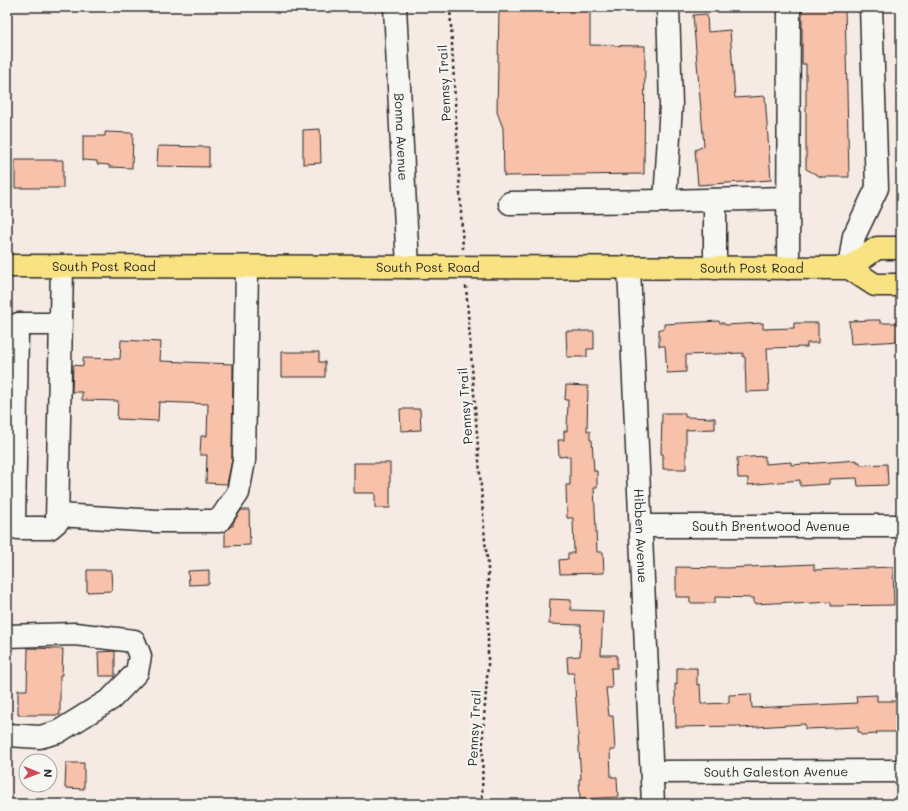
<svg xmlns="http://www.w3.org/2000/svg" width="908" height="811" viewBox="0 0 908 811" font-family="Mali,sans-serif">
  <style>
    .building { fill: #f7c1aa; stroke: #2b2b2b }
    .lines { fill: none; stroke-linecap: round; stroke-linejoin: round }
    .minor-casing { stroke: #2b2b2b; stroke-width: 25 }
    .major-casing { stroke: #2b2b2b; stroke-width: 25 }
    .path { stroke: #2b2b2b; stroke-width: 2.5; stroke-dasharray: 3 3; stroke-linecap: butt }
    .minor { stroke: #f6f6f2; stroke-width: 22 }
    .major { stroke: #f8e281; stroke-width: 22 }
    .labels { text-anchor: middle; stroke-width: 4; stroke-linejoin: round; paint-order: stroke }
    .street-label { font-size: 13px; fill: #2b2b2b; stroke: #f6f6f2 }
  </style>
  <rect width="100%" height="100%" fill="#f6ebe4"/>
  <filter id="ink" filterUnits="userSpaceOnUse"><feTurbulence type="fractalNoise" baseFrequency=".025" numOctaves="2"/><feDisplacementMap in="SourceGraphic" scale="8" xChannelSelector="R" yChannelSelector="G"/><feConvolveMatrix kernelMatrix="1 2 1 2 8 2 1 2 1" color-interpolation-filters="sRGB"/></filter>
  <g filter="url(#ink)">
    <path class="building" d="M802,7H845L849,177H821L806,169V64H802Z
      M499,9L590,10V45L645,46L644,174L504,176L503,128L497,112Z
      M707,14L708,32L730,30L735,98L765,96L771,180L698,185L695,150L704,146L693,15Z
      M320,129L321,163L303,164V130Z
      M105,132L133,133L132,168L109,167V165L97,164V161L83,160V136H105Z
      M158,146L209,147V167L157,166Z
      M15,160H63V188H15Z
      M873,320H880V323H901V341L851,344L849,321Z
      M719,321L720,323H724L725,325L763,323V329L794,328V323H818V343H807V347L767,348L769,391L746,392L745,357H743V353L686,355V372L667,373L665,346H659V329H664V324Z
      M566,331H594V349H587V357H567Z
      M121,340L161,342L160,361L233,364L232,460L227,484L206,483L207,455H200L201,436H207L208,404L159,402L158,421L117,419L118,401L82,400V392H72L73,365L83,366V358L120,359Z
      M281,352H319V362H325V377H281Z
      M566,385L588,386L587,431H590V440H592L594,471H597V487H594L597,552H603L604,573L560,574L559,560L568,559V553H574L573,518H567L566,485H570V456L559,457L558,440H564V431H567L568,400H565Z
      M400,409H420L421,430L401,431Z
      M662,413H685V417L715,418V429L686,430V469H663V454H661Z
      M765,456V464L791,462V465L857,460V462H860V465L887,464L888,485L858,486L857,478L829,479V484L800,486V480L748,485V478H738L737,458Z
      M354,463H390V508H375V493H354Z
      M241,510H249L250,545L225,546V532L231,526H233V523Z
      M814,564V570L893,567L894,605L831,606V602L794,604V602L754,604V598L715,597V603H690V597H676V567L727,568Z
      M87,570H111L112,591L87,592Z
      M209,570V584L189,585L188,571Z
      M550,599L571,600V610L603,611L601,655H617V668H611L612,688H606L609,716H613L615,750H610L611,777H617L618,797L580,799L579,779H581L574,673H568L567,657L580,656L581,625L549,624Z
      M28,648L63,649L62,675H60V715H18V690H27Z
      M115,651V676H99L98,652Z
      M677,668H697V685L700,684L701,704L729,703V695L751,694L752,708L857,703L856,696L877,695V701H901V732H876L877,734L861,735V732H858V727L805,729V724L740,728V726L676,727L675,684L677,685Z
      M66,763H84V789L65,788Z"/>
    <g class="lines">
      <g class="minor-casing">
        <g id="minor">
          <path id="s1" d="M395,7L408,267"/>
          <path d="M668,7L671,105L665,201L787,198"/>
          <path d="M715,200V268"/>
          <path d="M510,203L665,201"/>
          <path id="s2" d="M629,268L653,804"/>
          <path d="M788,268L789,7"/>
          <path d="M849,268L854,236L877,188L871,7"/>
          <path d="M60,324H18L17,331L14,524L18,528H50L57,522L62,266"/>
          <path d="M58,515L156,521H219L238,493L244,461L247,267"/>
          <path id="s3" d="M641,526H901"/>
          <path d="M7,636L75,634L134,641L140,656L137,672L111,699L58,732L40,737L7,735"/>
          <path id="s4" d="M652,772L901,771"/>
        </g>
      </g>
      <g class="major-casing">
        <g id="major">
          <path id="s5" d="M7,266L849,268L875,285H901"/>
          <path d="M849,268L877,248H901"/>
        </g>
      </g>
      <path class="path" d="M450,7L463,249
        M466,286L485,541L488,567V665L483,731L482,804"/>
      <use href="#minor" class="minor"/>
      <use href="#major" class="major"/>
    </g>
  </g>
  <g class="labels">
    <g class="street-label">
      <text transform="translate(444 83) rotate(-93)" y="5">Pennsy Trail</text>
      <text dy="5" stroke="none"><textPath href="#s1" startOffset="130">Bonna Avenue</textPath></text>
      <text dy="5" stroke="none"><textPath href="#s5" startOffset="97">South Post Road</textPath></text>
      <text dy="5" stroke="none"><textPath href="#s5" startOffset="421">South Post Road</textPath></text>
      <text dy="5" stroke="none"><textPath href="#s5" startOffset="745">South Post Road</textPath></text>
      <text transform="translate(465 406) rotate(-94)" y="5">Pennsy Trail</text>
      <text dy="5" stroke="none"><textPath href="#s3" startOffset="130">South Brentwood Avenue</textPath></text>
      <text dy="5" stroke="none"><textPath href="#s2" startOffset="268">Hibben Avenue</textPath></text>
      <text transform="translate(474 728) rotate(-87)" y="5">Pennsy Trail</text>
      <text dy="5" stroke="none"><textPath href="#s4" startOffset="124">South Galeston Avenue</textPath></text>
    </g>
  </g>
  <rect width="908" height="811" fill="none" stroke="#f6f6f2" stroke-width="24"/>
  <rect x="12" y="12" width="884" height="787" fill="none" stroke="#2b2b2b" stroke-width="1.5" filter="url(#ink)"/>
  <g transform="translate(38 773) rotate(91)"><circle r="19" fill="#f6f6f2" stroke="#a5a5a2"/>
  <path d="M0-3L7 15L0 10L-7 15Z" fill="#d1495b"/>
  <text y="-6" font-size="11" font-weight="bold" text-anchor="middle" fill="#2b2b2b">N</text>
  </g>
</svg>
